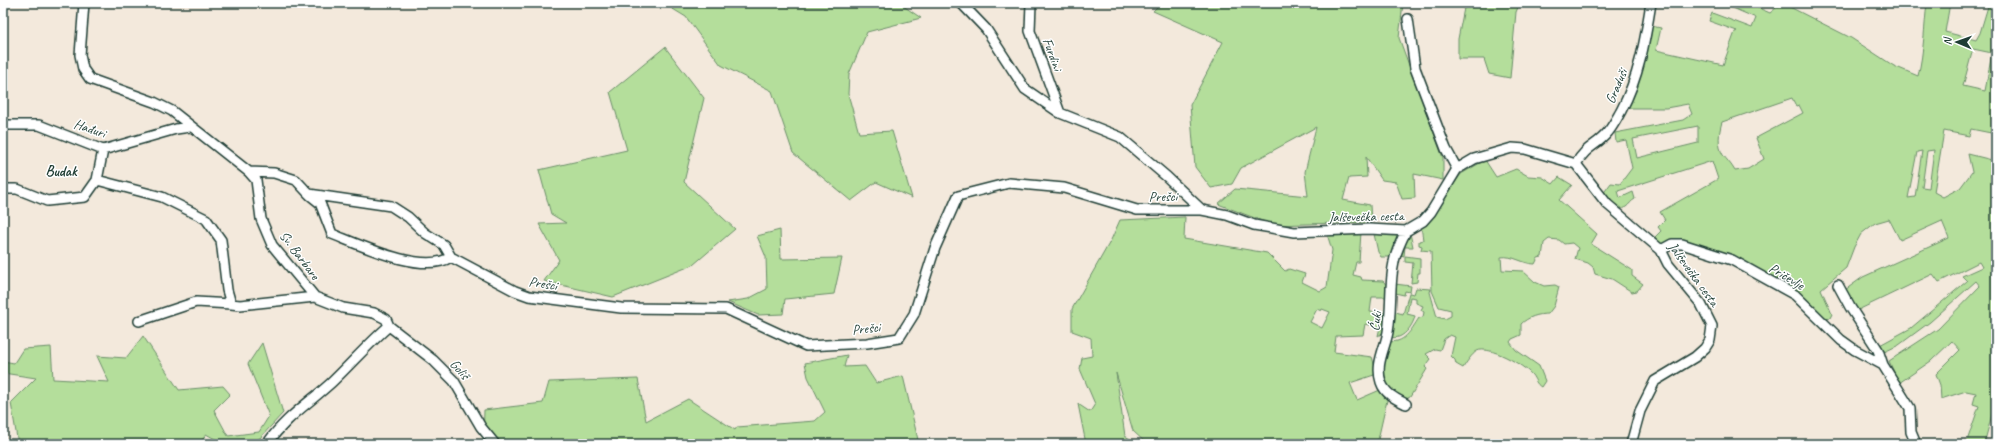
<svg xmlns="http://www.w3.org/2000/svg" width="1999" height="447" viewBox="0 0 1999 447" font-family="Caveat,sans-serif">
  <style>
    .green { fill: #b4de9b; stroke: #6a8e68; fill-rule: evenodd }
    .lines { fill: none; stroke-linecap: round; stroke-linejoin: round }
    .minor-casing { stroke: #1f3d34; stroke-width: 12 }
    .minor { stroke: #fff; stroke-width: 9 }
    .labels { text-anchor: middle; stroke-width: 3; stroke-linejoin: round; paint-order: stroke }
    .street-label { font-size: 14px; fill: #1f3d34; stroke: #fff }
    .neighbourhood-label { font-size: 15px; font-weight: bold; fill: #1f3d34; stroke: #fff }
  </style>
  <rect width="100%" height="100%" fill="#f3e9dc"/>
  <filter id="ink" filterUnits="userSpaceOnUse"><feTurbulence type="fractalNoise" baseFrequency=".025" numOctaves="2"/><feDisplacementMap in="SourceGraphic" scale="8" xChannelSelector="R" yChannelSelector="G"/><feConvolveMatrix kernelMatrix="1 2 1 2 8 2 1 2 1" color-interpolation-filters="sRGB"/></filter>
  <g filter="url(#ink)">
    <path class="green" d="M663,3H899L921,18L867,32L849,74L848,94L859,133L892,131L912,198L876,182L851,201L793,153L772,91L721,65L686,17Z
      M1161,3H1403L1399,38L1443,158V180L1414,174L1415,198L1402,199L1396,182L1382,180L1366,157L1367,177L1349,178L1343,200L1370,205L1371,222L1273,225L1218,204L1235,189L1308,196L1305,172L1316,127L1241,168L1232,184L1211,188L1195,167L1190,105L1223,42L1153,11Z
      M1465,3H1520L1516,12L1510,78L1489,74L1484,59H1458V39Z
      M1721,3H1747L1770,13L1782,3L1851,38L1894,66L1918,76C1924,52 1924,28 1927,3H1950L1945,32L1976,40L1980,33L1989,3H1996L1994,49L1996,66V134L1971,129L1969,136L1944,131L1934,192L1943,197L1960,188L1972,172L1968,154L1996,161V400L1984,444H1966L1979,406L1973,404L1976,393L1966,391L1941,399L1940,385L1936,374L1960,350L1952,341L1931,361L1899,383L1889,361L1938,329L1980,286L1976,281L1930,322L1899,345L1882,353L1878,346L1911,328L1967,281L1962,276L1982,267L1979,262L1939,282L1933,274L1856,311L1845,290L1863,277L1949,238L1942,221L1900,240L1889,219L1875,223L1861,234L1854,247L1846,268L1821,289L1832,314L1830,318L1824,320L1799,294L1688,244L1663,247L1655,237L1661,231L1658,227L1665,220L1660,212L1718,179L1712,161L1618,191L1620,198L1633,192L1635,199C1631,201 1629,205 1626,207C1616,213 1608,201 1602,195L1611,183L1620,184L1632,168L1626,140L1616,142L1615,133L1683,120L1692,114L1688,104L1666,108H1627L1651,26L1661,28L1656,50L1723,65L1735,32L1737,31L1709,21L1712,13L1752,28L1756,18ZM1973,49L1992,53L1985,91L1963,86ZM1792,98L1796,106L1799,105L1803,113L1756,138L1764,159L1748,169L1735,171C1731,164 1727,160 1723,155C1717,145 1719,132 1722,122ZM1698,126V143L1637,158L1633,139ZM1934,150L1929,188L1922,187L1927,151ZM1922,151L1915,197L1908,198L1917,152Z
      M665,47L704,98L684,182L735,229L693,265L613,297L544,281L559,260L539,224L566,223L551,214L539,170L627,150L610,92Z
      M1485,160L1496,177L1516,169L1528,176L1542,177L1553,184L1559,177L1572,185L1559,200L1597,234L1591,244L1632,270V276L1643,284L1637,291L1632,292L1612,279L1595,274L1593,267L1588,263L1575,259L1578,248L1572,243L1564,244L1559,240L1549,239L1544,243L1542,257L1538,258L1535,264C1523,264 1513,255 1501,257L1502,270L1523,271L1535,282L1544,286L1555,285L1559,287L1554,306L1548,314C1538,314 1528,317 1521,324V335L1512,339L1510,342L1516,350L1539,366L1545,381L1541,387C1536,384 1535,379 1532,375C1524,365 1489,345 1477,351C1472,354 1466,363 1463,368L1456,364L1455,360L1451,356L1455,337L1450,335L1444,339L1440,350L1435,349L1426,354L1431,359L1425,367L1427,369L1410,397L1406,399L1395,397L1382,379L1387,341C1404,345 1411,330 1419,318L1423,317L1424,312L1421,310L1423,306L1416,303V298L1410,297L1407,314L1415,316C1413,326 1402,341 1391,337L1392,311L1403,314L1409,293L1414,294L1416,288L1431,289L1430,292L1437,317L1445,319L1451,316V310L1439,307L1432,291L1431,251L1421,250L1422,246L1419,245V241L1423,240L1421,226L1443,200L1461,174Z
      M1185,217L1184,239L1267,253L1285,271L1289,269L1305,274L1302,282L1320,291L1327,287L1332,250L1327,234L1361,232L1359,262H1356L1353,275L1361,277L1362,280L1383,281L1389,288L1390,297H1372L1370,312L1385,313L1386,303H1389L1384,332L1378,336L1380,327L1375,326V323L1371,322L1370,325L1365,324L1363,335L1336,336L1334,352L1372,357L1377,374L1350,383L1357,400L1380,390L1388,396L1377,444H1147L1133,431L1116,373L1125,436L1132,440V444H1086L1078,404L1090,412L1095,404L1080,369L1082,358L1092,356L1091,338L1072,331V309L1111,240L1120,220ZM1317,309L1321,311L1322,309L1330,312L1322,328L1310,322Z
      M780,230L781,259L842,258L834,294L785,299L783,314L758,315L728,302L748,299L767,289L766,257L757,236Z
      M1401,232L1393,257H1381L1378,252L1374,234Z
      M1410,233L1413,247H1405L1404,256L1398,254Z
      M1405,256L1420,258V273H1418L1417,282L1411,283L1413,263L1405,262Z
      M1395,284L1411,286L1410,292L1405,291L1404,295L1395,293Z
      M143,336L179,390L223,386L230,394L214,410L228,436L259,432L269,416L248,364L262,343L283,413L260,438L249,444H224L206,434L200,444H18L11,403L36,378L3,373V361L14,363L23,349L51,347L53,379L109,382L97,356L126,358Z
      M847,355L844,367L865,366L876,383L903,376L919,444H483L484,410L543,403L549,382L638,379L646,421L688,399L735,430L737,427L815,421L825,412L808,377L805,363Z"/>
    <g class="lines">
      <g class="minor-casing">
        <path id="minor" d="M84,3L80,55L83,69L90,79L154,102L172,111L249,172L256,180L261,219L272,245L315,297L343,308L374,313L386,319L389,326C369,343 351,364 332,382C308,404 286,417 267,444
          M961,3L986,29L1025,89L1060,113L1120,137L1167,177L1202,210
          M1031,3L1030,31L1060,113
          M1408,19L1415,68L1446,149L1457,169
          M3,125H39L103,150L176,129L190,127
          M1576,164C1587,145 1597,146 1608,132C1613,126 1617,118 1621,111C1639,77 1645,41 1651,3
          M249,172L274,173L296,180L309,194L391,206L408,217L425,233L444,245L451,257L515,291L529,296L621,308L726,309L806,346L867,343L899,338L914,314L935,248L958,196L1009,183L1064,188L1137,210H1202L1227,215L1254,225L1294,232L1369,229L1406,231L1423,221L1431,212L1457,169L1474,159L1512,148L1525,149L1576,164L1607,204L1661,250L1668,264L1701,304L1712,326L1710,340L1705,348L1695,357L1655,381L1640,411L1631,444
          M97,180L103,150
          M3,189H17L47,201L85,197L97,180L162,197L206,219L221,240L227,290L231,304L240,305L315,297
          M310,195L320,203L332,234C360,245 423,275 451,257
          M1661,250L1672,244H1682L1732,260L1795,295L1841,340L1855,350L1883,365
          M1838,285L1850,307L1878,350L1883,365L1910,408L1911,432L1916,444
          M139,321L196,302L231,304
          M389,326L433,360L454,381L481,427L495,444
          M1406,404C1396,399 1385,394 1381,382C1375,364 1385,349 1388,332C1392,309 1389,284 1394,262C1396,251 1401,241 1406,231"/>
      </g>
      <use href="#minor" class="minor"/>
    </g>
  </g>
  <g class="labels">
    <g class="street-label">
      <text transform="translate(1053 54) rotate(70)" y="5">Furdini</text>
      <text transform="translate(1616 86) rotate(-67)" y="5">Graduši</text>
      <text transform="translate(90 128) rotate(19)" y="5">Hađuri</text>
      <text transform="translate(1163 196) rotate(-1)" y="5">Prešci</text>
      <text transform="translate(1366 216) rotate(-1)" y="5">Jalševečka cesta</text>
      <text transform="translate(300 255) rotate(53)" y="5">Sv. Barbare</text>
      <text transform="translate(1694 274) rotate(54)" y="5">Jalševečka cesta</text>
      <text transform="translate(1787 276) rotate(31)" y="5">Pričevlje</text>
      <text transform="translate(543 283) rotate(9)" y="5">Prešci</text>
      <text transform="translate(1375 321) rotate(-82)" y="5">Ćuki</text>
      <text transform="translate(866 328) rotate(-6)" y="5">Prešci</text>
      <text transform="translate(460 369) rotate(49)" y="5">Goliš</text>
    </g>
    <g class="neighbourhood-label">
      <text x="61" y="176">Budak</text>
    </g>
  </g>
  <rect width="1999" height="447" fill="none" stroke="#fff" stroke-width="16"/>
  <rect x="8" y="8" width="1983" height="431" fill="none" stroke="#1f3d34" stroke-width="1.5" filter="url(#ink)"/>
  <g transform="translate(1957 42) rotate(272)" stroke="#ffffff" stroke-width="3" paint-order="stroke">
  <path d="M0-3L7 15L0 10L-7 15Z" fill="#1f3d34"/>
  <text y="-6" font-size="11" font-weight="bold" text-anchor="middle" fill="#1f3d34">N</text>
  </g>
</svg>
